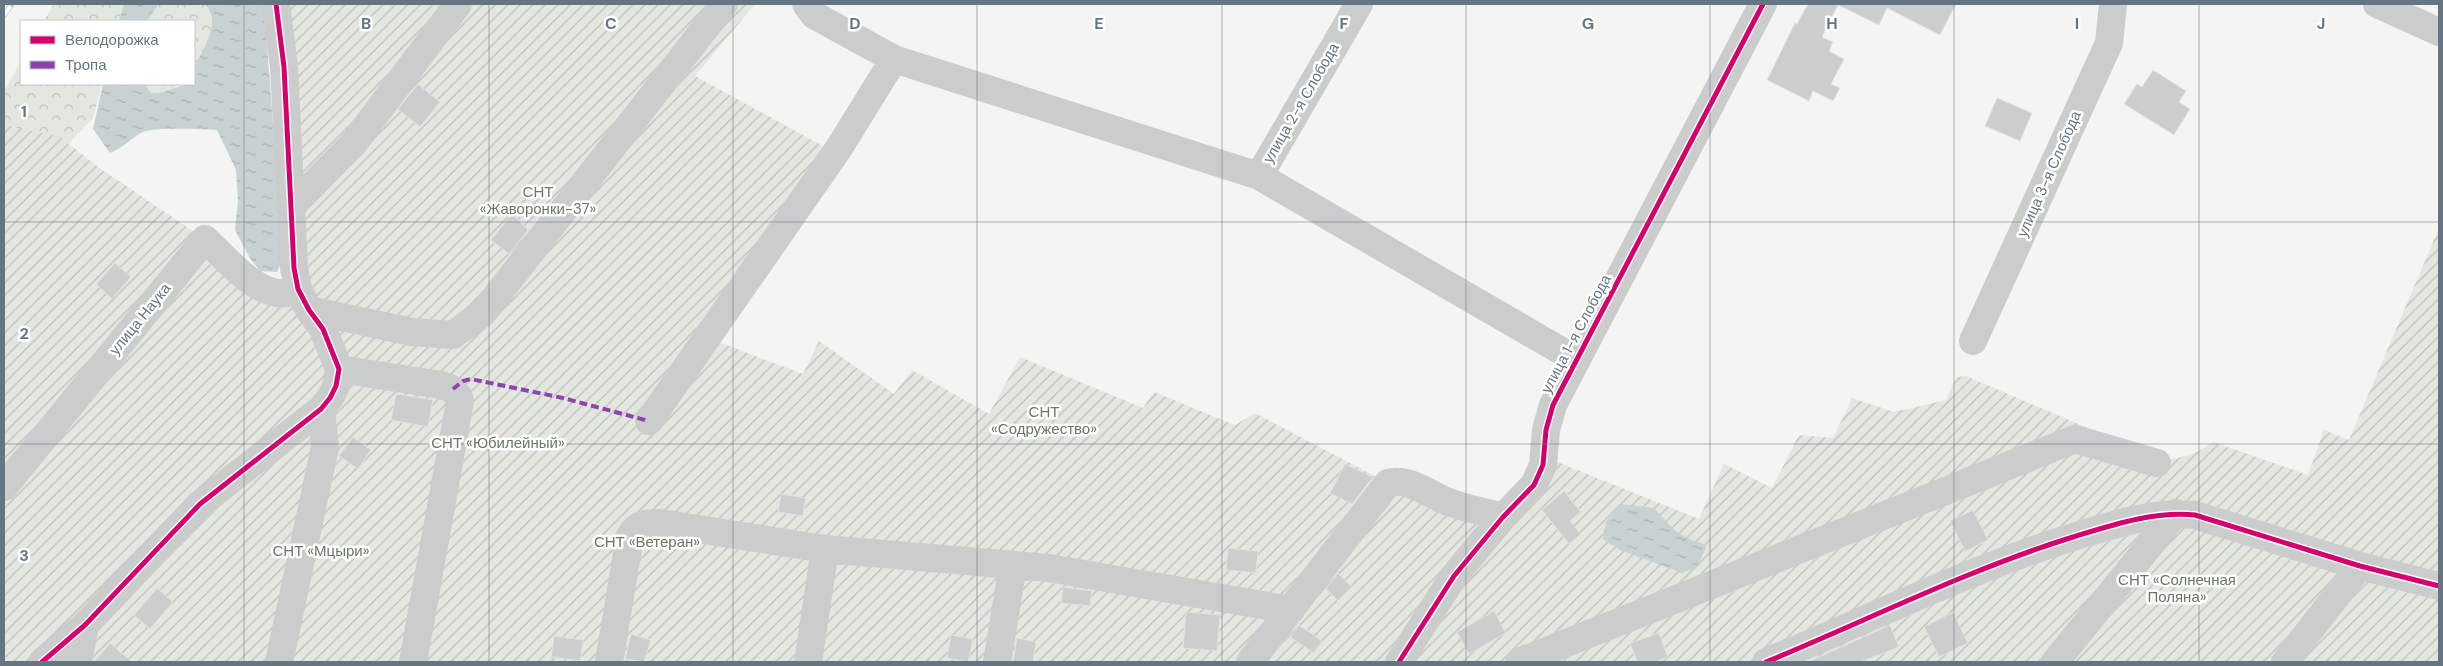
<svg xmlns="http://www.w3.org/2000/svg" width="2443" height="666" viewBox="0 0 2443 666" font-family="'DM Sans',sans-serif">
  <style>
    .forest { fill: url(#forest-crowns) }
    .garden { fill: url(#garden-furrows) }
    .water { fill: url(#water-ripples) }
    .building { fill: #cccecd; stroke: #e3e3e2 }
    .lines { fill: none; stroke-linecap: round; stroke-linejoin: round }
    .minor { stroke: #cbcdcd; stroke-width: 28 }
    .rail-casing { stroke: #c1c2c2; stroke-width: 5.5 }
    .rail { stroke: #fff; stroke-width: 4; stroke-dasharray: 11; stroke-linecap: butt }
    .quiet { stroke: #8e44ad; stroke-width: 4; stroke-dasharray: 8 4; stroke-linecap: butt }
    .cycleway-casing { stroke: #fff; stroke-width: 8 }
    .cycleway { stroke: #d6006c; stroke-width: 5 }
    .grid { fill: none; stroke: #647682; stroke-width: 1; stroke-opacity: 0.55 }
    .labels { text-anchor: middle; stroke-width: 5; stroke-linejoin: round; paint-order: stroke }
    .street-label { font-size: 15px; fill: #647682; stroke: #fff }
    .park-label { font-size: 15px; fill: #697963; stroke: #fff }
    .grid-label { font-size: 16px; text-anchor: middle; font-weight: bold; fill: #647682; stroke: #fff; stroke-width: 5; stroke-linejoin: round; paint-order: stroke }
  </style>
  <defs>
    <pattern id="forest-crowns" width="20" height="18" patternUnits="userSpaceOnUse" patternTransform="scale(1.25)"><rect width="20" height="18" fill="#e4e7e0"/><path d="M2 6a3 3 0 1 1 6 0M12 15a3 3 0 1 1 6 0" fill="none" stroke="#bcc0bb"/></pattern>
    <pattern id="garden-furrows" width="10" height="10" patternUnits="userSpaceOnUse" patternTransform="scale(1.25)"><rect width="10" height="10" fill="#e4e7e0"/><path d="M-1 1l2-2M0 10L10 0M9 11l2-2" fill="none" stroke="#bcc0bb"/></pattern>
    <pattern id="water-ripples" width="26" height="14" patternUnits="userSpaceOnUse" patternTransform="scale(1.25)"><rect width="26" height="14" fill="#c8d2d3"/><path d="M2 4q2-2 4 0t4 0M15 11q2-2 4 0t4 0" fill="none" stroke="#a6afb1"/></pattern>
  </defs>
  <rect width="100%" height="100%" fill="#f4f4f2"/>
  <path class="forest" d="M54,4H124L119,21H44Z
    M159,4H205C220,21 206,53 194,68V21H147Z
    M21,61V84H102L93,118L4,211V91Z
    M145,84H180L165,94L151,93Z"/>
  <path class="garden" d="M276,4H755L695,76L836,153L708,338L803,374L819,341L894,394L912,370L989,414L1020,357L1143,408L1154,392L1235,425L1255,413L1388,483L1503,517L1555,461L1699,519L1724,464L1772,488L1799,435L1833,438L1852,398L1894,412L1946,400L1957,377L1966,376L2163,460C2183,458 2197,454 2213,442L2308,475L2324,430L2349,440L2439,228V662H4V125L60,137L101,169L205,239L292,292Z"/>
  <path class="water" d="M124,4H159L147,21H119Z
    M205,4H264L283,259L277,272L260,271L250,258L235,230L238,201L236,170L217,130C203,129 154,127 143,132C132,137 125,147 110,153L93,129L103,84H145L151,93C170,94 175,84 194,84C194,79 193,72 194,68C203,49 222,23 205,4Z
    M1621,504L1654,508C1670,525 1678,538 1702,543L1706,548L1696,568L1682,573L1620,550L1603,539L1606,522Z"/>
  <path class="building" d="M1808,4H1956L1940,35L1887,8L1879,25L1838,5L1822,37L1833,42L1829,51L1844,59L1831,84L1840,88L1833,101L1813,91L1809,101L1767,80L1795,23L1797,24Z
    M2153,70L2186,91L2179,102L2190,109L2174,135L2124,104L2137,84L2142,87Z
    M418,84L440,102L420,127L398,109Z
    M1997,98L2032,113L2020,141L1985,126Z
    M512,213L528,230L509,254L491,240Z
    M115,263L131,277L112,299L96,284Z
    M396,394L433,400L428,427L391,420Z
    M353,437L371,450L358,469L339,456Z
    M1345,464L1373,477L1352,504L1330,493Z
    M1564,491L1581,512L1570,521L1581,534L1569,544L1542,510Z
    M781,494L806,498L803,516L778,512Z
    M1973,510L1988,540L1965,551L1950,521Z
    M1228,548L1258,551L1256,573L1226,570Z
    M1338,573L1352,587L1338,601L1326,589Z
    M1063,587L1092,591L1090,606L1061,603Z
    M157,588L173,602L150,629L134,615Z
    M1494,611L1506,633L1469,654L1457,632Z
    M1186,612L1220,615L1217,651L1183,648Z
    M1953,612L1968,643L1939,657L1924,627Z
    M1299,625L1322,641L1314,653L1290,637Z
    M1890,625L1899,647L1860,662H1808Z
    M1659,633L1668,657L1655,662H1637L1630,643Z
    M631,634L651,640L644,662L625,659Z
    M951,635L973,639L968,662L947,658Z
    M554,636L583,640L580,661L551,657Z
    M1017,638L1036,642L1033,662H1013Z
    M110,643L132,662H94Z"/>
  <g class="lines">
    <path class="minor" d="M806,4L814,15L894,59L1259,176L1577,360
      M2377,4L2439,32
      M1259,176L1359,4
      M292,206L353,144L458,4
      M309,310L412,332L453,335L484,312L724,4
      M1973,341L2109,43L2113,4
      M339,369L441,385C451,388 457,390 460,401L413,662
      M649,421L839,148L894,59
      M4,487L205,239C227,259 265,308 298,289
      M42,662L85,625L200,504L321,409L330,398L336,386L339,369L323,329L309,310L298,289L294,268L284,67L276,4
      M78,662L85,625
      M279,662L325,447L321,409
      M609,662L630,536C637,523 646,523 660,523L825,549L1049,568L1291,610
      M808,662L825,549
      M997,662L1013,565
      M1250,662L1388,483C1408,477 1427,493 1446,501C1464,508 1484,512 1503,517
      M1399,662L1454,576L1503,517L1534,485L1543,465L1546,430L1553,405L1763,4
      M1519,662L2075,439L2157,463
      M1766,662C1868,620 1967,570 2073,537C2112,525 2154,511 2195,515L2360,566L2439,586
      M2055,662L2176,513
      M2285,662L2360,566"/>
    <g class="rail-casing">
      <path id="rail" d="M4,15L12,4"/>
    </g>
    <use href="#rail" class="rail"/>
    <path class="quiet" d="M453,389L463,381L471,379L563,398L649,421"/>
    <g class="cycleway-casing">
      <path id="cycleway" d="M42,662L85,625L200,504L321,409L330,398L336,386L339,369L323,329L309,310L298,289L294,268L284,67L276,4
        M1399,662L1454,576L1503,517L1534,485L1543,465L1546,430L1553,405L1763,4
        M1766,662C1868,620 1967,570 2073,537C2112,525 2154,511 2195,515L2360,566L2439,586"/>
    </g>
    <use href="#cycleway" class="cycleway"/>
  </g>
  <path class="grid" d="M244,4V662M489,4V662M733,4V662M977,4V662M1222,4V662M1466,4V662M1710,4V662M1954,4V662M2199,4V662M4,222H2439M4,444H2439"/>
  <g class="labels">
    <g class="street-label">
      <text transform="translate(1301 103) rotate(-60)" y="5">улица 2-я Слобода</text>
      <text transform="translate(2049 174) rotate(-66)" y="5">улица 3-я Слобода</text>
      <text transform="translate(140 319) rotate(-51)" y="5">улица Наука</text>
      <text transform="translate(1576 334) rotate(-62)" y="5">улица 1-я Слобода</text>
    </g>
    <g class="park-label">
      <text x="538" y="197">СНТ<tspan x="538" dy="17">«Жаворонки-37»</tspan></text>
      <text x="1044" y="417">СНТ<tspan x="1044" dy="17">«Содружество»</tspan></text>
      <text x="498" y="448">СНТ «Юбилейный»</text>
      <text x="647" y="547">СНТ «Ветеран»</text>
      <text x="321" y="556">СНТ «Мцыри»</text>
      <text x="2177" y="585">СНТ «Солнечная<tspan x="2177" dy="17">Поляна»</tspan></text>
    </g>
  </g>
  <g class="grid-label">
    <text x="366" y="29">B</text>
    <text x="611" y="29">C</text>
    <text x="855" y="29">D</text>
    <text x="1099" y="29">E</text>
    <text x="1344" y="29">F</text>
    <text x="1588" y="29">G</text>
    <text x="1832" y="29">H</text>
    <text x="2077" y="29">I</text>
    <text x="2321" y="29">J</text>
    <text x="24" y="117">1</text>
    <text x="24" y="339">2</text>
    <text x="24" y="561">3</text>
  </g>
  <rect width="2443" height="666" fill="none" stroke="#647682" stroke-width="10"/>
  <rect x="20" y="20" width="175" height="65" fill="#ffffff" stroke="#c1c8cd"/>
  <rect x="30" y="36" width="25" height="8" fill="#d6006c" stroke="#c1c8cd"/>
  <text x="65" y="45" font-size="15" fill="#647682">Велодорожка</text>
  <rect x="30" y="61" width="25" height="8" fill="#8e44ad" stroke="#c1c8cd"/>
  <text x="65" y="70" font-size="15" fill="#647682">Тропа</text>
</svg>
